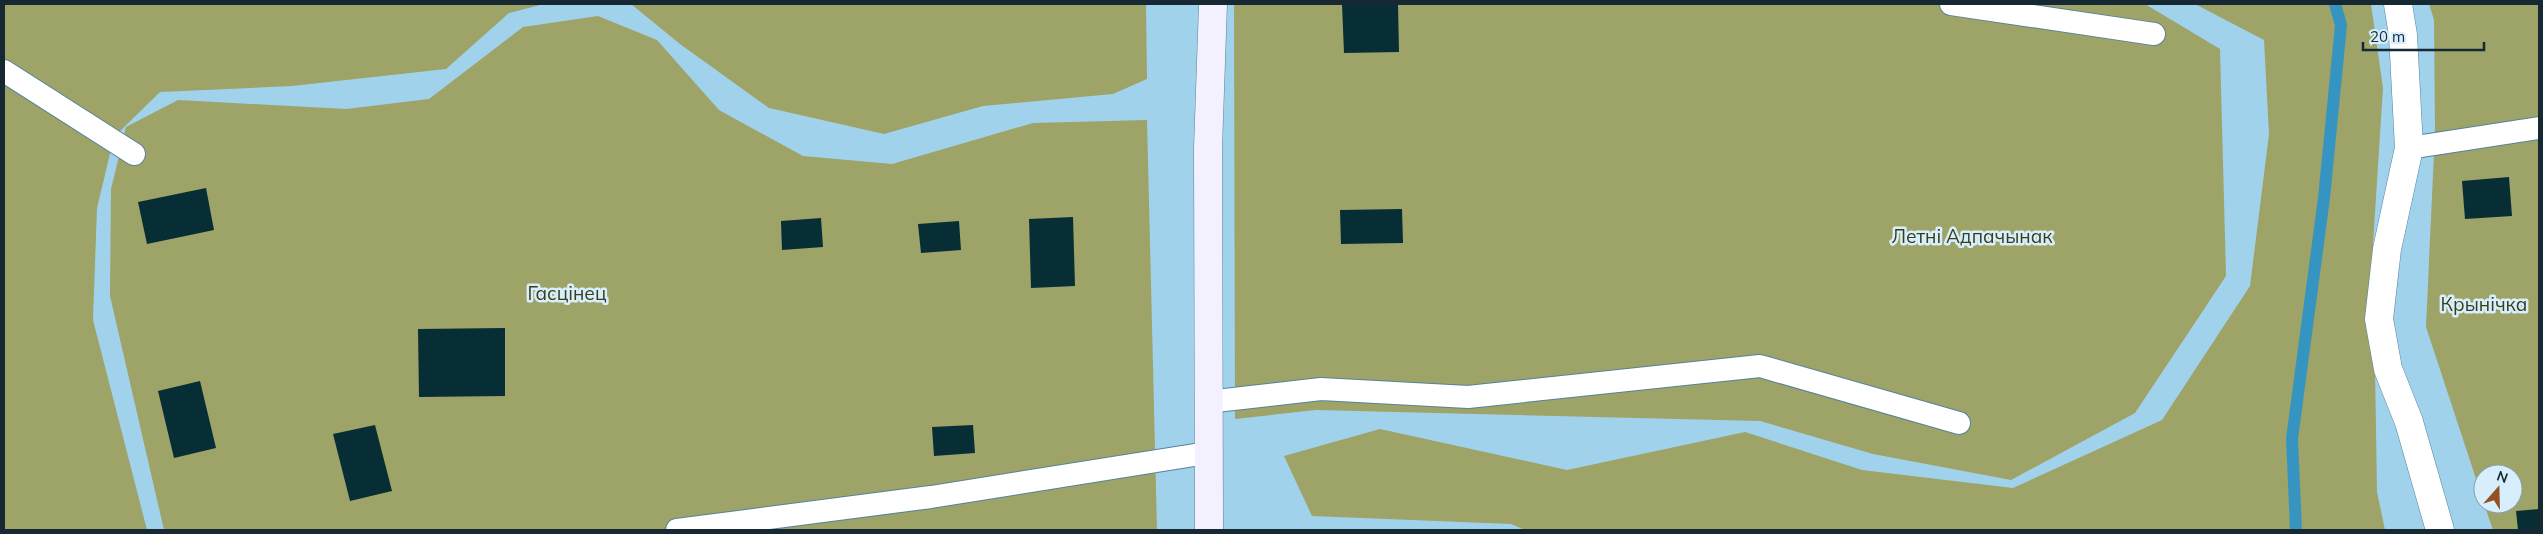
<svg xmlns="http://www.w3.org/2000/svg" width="2543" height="534" viewBox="0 0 2543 534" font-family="Mulish,sans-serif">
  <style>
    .green { fill: #9ea368 }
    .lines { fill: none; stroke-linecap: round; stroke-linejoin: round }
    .stream { stroke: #3695c0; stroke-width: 12 }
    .building { fill: #072e35 }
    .lane-casing { stroke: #55839b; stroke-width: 24 }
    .street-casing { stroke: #55839b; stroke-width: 29 }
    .secondary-casing { stroke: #55839b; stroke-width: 29 }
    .lane { stroke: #fff; stroke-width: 22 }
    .street { stroke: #fff; stroke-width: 28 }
    .secondary { stroke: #f3f1ff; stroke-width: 28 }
    .labels { text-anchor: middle; stroke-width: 5; stroke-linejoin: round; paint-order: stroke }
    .park-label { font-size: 19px; fill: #3b3d19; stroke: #d7effc }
  </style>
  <rect width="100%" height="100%" fill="#a1d2ec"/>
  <path class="green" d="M4,4H544L509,13L446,69L292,86L160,92L114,137L97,208L93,320L147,530H4Z
    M631,4H1146L1147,79L1113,94L983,106L884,134L769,108L680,44Z
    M1234,4H2145L2220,49L2226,276L2135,413L2011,480L1873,454L1760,421L1316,410L1235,419Z
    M2195,4H2371L2383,88L2373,244L2377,492L2385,530H1525L1511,524L1312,516L1284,456L1380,429L1567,470L1745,432L1862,470L2013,488L2162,420L2250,286L2269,134L2264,40Z
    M2429,4H2539V530H2493L2484,504H2513V474H2483V500L2426,327L2435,131L2434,20Z
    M598,16L657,40L719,110L803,156L892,164L1033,123L1147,120L1157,530H164L110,296L111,189L126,127L178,100L346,109L429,99L523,27Z"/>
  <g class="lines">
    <path class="stream" d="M2296,530L2292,439L2324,198L2341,25L2335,4"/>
  </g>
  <path class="building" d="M1342,4H1398L1399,52L1344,53Z
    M2509,177L2512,216L2465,219L2462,181Z
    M206,188L214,230L147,244L138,202Z
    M1402,209L1403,243L1341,244L1340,210Z
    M1073,217L1075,286L1031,288L1029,219Z
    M821,218L823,247L782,250L781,221Z
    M959,221L961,250L921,253L918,224Z
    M505,328V396L419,397L418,329Z
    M200,381L216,448L174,458L158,391Z
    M375,425L392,491L350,501L333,434Z
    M973,425L975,453L934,456L932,427Z
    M2539,509V530H2518L2516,511Z"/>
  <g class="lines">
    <g class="lane-casing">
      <path id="lane" d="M1951,4L2154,34
        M4,71L134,154
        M2409,148L2539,128
        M1207,402L1321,389L1468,397L1760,366L1959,423
        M677,530L931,497L1207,453"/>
    </g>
    <g class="street-casing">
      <path id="street" d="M2398,4L2403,35L2409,148L2387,249L2379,319L2388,369L2409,422L2440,530"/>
    </g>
    <g class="secondary-casing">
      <path id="secondary" d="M1209,530L1208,148L1213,4"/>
    </g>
    <use href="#lane" class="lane"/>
    <use href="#street" class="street"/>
    <use href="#secondary" class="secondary"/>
  </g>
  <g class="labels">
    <g class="park-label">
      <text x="1972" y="243">Летні Адпачынак</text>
      <text x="567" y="300">Гасцінец</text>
      <text x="2484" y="311">Крынічка</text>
    </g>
  </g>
  <rect width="2543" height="534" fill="none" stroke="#162933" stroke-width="10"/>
  <g transform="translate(2498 489) rotate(20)"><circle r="24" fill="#d7effc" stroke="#8aa0ac"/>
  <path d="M0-4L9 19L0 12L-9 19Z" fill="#935021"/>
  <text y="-8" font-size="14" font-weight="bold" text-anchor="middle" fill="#162933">N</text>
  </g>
  <path d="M2363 42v8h121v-8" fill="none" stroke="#162933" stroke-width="2.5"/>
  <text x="2370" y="42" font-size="15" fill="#162933" stroke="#d7effc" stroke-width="4" paint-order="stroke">20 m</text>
</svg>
